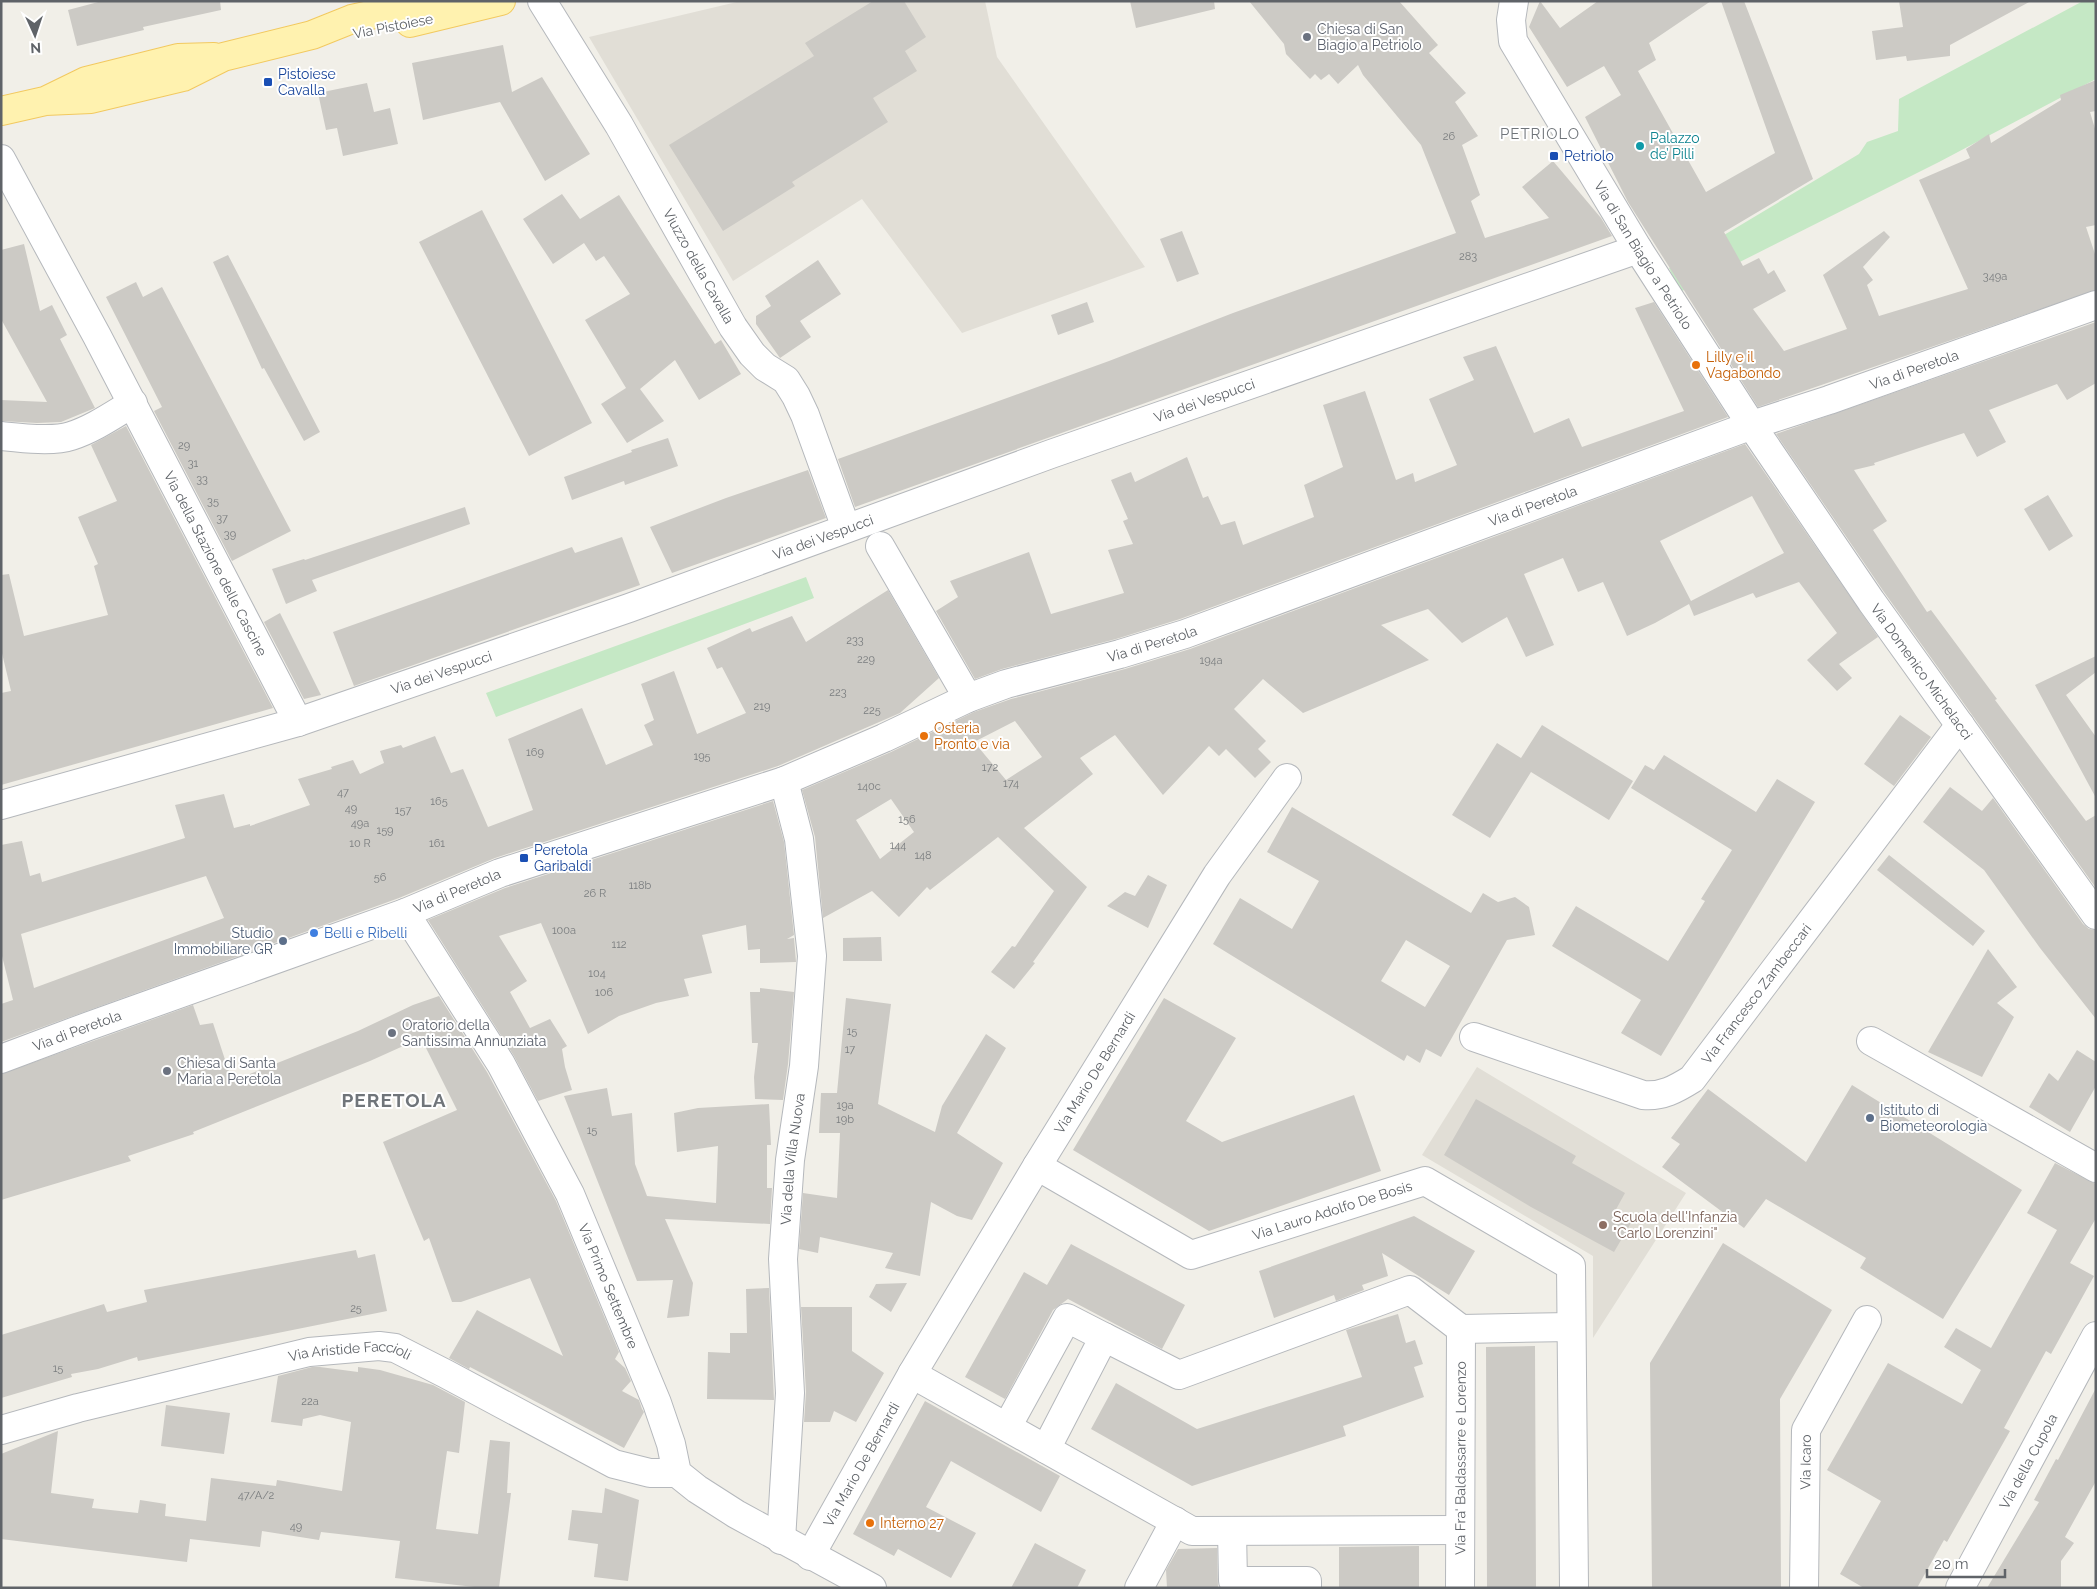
<svg xmlns="http://www.w3.org/2000/svg" width="2097" height="1589" viewBox="0 0 2097 1589" font-family="Raleway,sans-serif">
  <style>
    .education { fill: #e1ded6 }
    .green { fill: #c5e8c5 }
    .building { fill: #cccac5; fill-rule: evenodd }
    .lines { fill: none; stroke-linecap: round; stroke-linejoin: round }
    .minor-casing { stroke: #b5b8bc; stroke-width: 30 }
    .major-casing { stroke: #f2c960; stroke-width: 30 }
    .minor { stroke: #fff; stroke-width: 28 }
    .major { stroke: #fff2af; stroke-width: 28 }
    .worship-dot { fill: #6b7280; stroke: #fff; stroke-width: 2 }
    .transit-dot { fill: #1a4fb4; stroke: #fff; stroke-width: 2 }
    .culture-dot { fill: #0f9aa8; stroke: #fff; stroke-width: 2 }
    .food-dot { fill: #e8710a; stroke: #fff; stroke-width: 2 }
    .shop-dot { fill: #3f7fe0; stroke: #fff; stroke-width: 2 }
    .service-dot { fill: #5c6f8a; stroke: #fff; stroke-width: 2 }
    .education-dot { fill: #8d6e63; stroke: #fff; stroke-width: 2 }
    .labels { text-anchor: middle; stroke-width: 4; stroke-linejoin: round; paint-order: stroke }
    .number-label { font-size: 11px; fill: #7a7d7f }
    .street-label { font-size: 14px; fill: #5f6368; stroke: #fff }
    .worship-label { font-size: 14px; fill: #5b616d; stroke: #fff; text-anchor: start }
    .transit-label { font-size: 14px; fill: #164399; stroke: #fff; text-anchor: start }
    .culture-label { font-size: 14px; fill: #0d838f; stroke: #fff; text-anchor: start }
    .food-label { font-size: 14px; fill: #c56008; stroke: #fff; text-anchor: start }
    .service-label { font-size: 14px; fill: #4e5e75; stroke: #fff; text-anchor: end }
    .shop-label { font-size: 14px; fill: #366cbe; stroke: #fff; text-anchor: start }
    .education-label { font-size: 14px; fill: #785e54; stroke: #fff; text-anchor: start }
    .neighbourhood-label { font-size: 15px; letter-spacing: 1px; fill: #70757a; stroke: #fff }
    .district-label { font-size: 19px; font-weight: bold; letter-spacing: 1px; fill: #70757a; stroke: #fff }
  </style>
  <rect width="100%" height="100%" fill="#f1efe8"/>
  <path class="education" d="M741,1H985L997,57L1145,267L962,333L862,199L733,281L589,37Z
    M1477,1067L1686,1193L1593,1338V1256L1422,1155Z"/>
  <path class="green" d="M2083,1H2096V79L1939,162L1680,292L1669,268L1859,154L1867,142L1898,131L1899,99Z
    M806,577L814,598L496,717L486,693Z"/>
  <path class="building" d="M102,1H220L221,10L143,27L144,30L77,46L68,10Z
    M873,1H904L926,37L905,51L917,71L873,98L888,122L792,182L795,186L723,231L669,145L814,56L805,43Z
    M1130,1H1214L1215,9L1136,28Z
    M1249,1H1399L1438,45L1429,53L1466,93L1455,102L1478,136L1462,145L1480,195L1471,201L1485,238L1549,218L1522,187L1553,161L1601,218L1612,236L855,507L838,459L1109,361L1233,313L1456,233L1421,145L1363,75L1358,65L1338,84L1329,74L1321,80L1315,74L1310,79L1286,54L1284,44Z
    M1540,1L1560,28L1598,1H1711L1649,43L1656,60L1638,71L1706,192L1775,153L1721,1H1744L1813,179L1724,232L1743,266L1759,258L1768,274L1774,270L1786,291L1753,309L1784,351L1847,329L1823,275L1884,231L1890,237L1863,267L1873,280L1867,285L1879,316L1968,289L1919,180L1970,158L1966,149L1989,134L1991,143L2061,100L2060,95L2096,80V111L2090,112L2096,132V225L2086,227L2096,257V290L1758,407L1628,202L1585,117L1621,95L1604,66L1567,87L1529,27Z
    M1899,1H2031L1950,45V56L1907,61L1906,56L1876,60L1872,31L1903,27Z
    M503,45L512,92L542,77L590,154L545,181L500,102L423,120L412,63Z
    M367,83L374,112L390,108L398,144L343,156L337,128L326,130L318,93Z
    M562,194L580,219L619,195L715,344L721,340L741,374L699,400L675,360L640,389L664,421L627,443L601,404L626,388L585,320L630,294L604,256L596,261L584,243L553,264L523,219Z
    M482,210L592,423L529,456L419,242Z
    M1182,231L1199,274L1177,282L1160,239Z
    M24,244L40,311L52,305L67,335L60,339L95,408L61,422L37,423L1,421V400L47,402L1,319V250Z
    M228,255L320,432L304,441L264,368L262,369L213,262Z
    M818,260L841,294L800,321L811,337L780,358L756,324V316L771,306L765,296Z
    M136,282L143,297L162,287L291,531L232,561L154,411L162,407L106,297Z
    M1087,302L1094,322L1058,335L1051,315Z
    M1654,302L1728,417L1180,619L1116,639L1002,669L975,679L936,611L958,597L950,581L1029,552L1051,614L1124,593L1108,550L1133,544L1123,521L1128,519L1111,480L1131,472L1135,482L1187,457L1203,498L1208,496L1221,525L1235,521L1243,545L1314,517L1304,485L1343,467L1323,405L1365,391L1396,480L1413,473L1415,482L1457,465L1429,399L1474,380L1463,357L1496,346L1534,433L1569,418L1582,447L1684,411L1635,308Z
    M2096,322V383L2067,400L2057,384L1989,410L2006,442L1977,457L1964,433L1874,463L1875,465L1854,470L1887,521L1873,530L1927,612L1931,610L1997,699L1995,700L2086,821L2096,815V888L1884,592L1776,434Z
    M126,426L273,708L1,785V693L11,691L1,649V575L9,574L24,636L108,615L94,566L98,564L78,517L117,501L91,445Z
    M668,438L678,466L625,485L624,481L572,500L564,477L632,452L631,450Z
    M1745,444L1878,637L1839,664L1852,678L1837,691L1807,660L1837,633L1799,582L1756,598L1753,593L1694,616L1689,604L1655,623L1627,636L1603,582L1578,592L1563,558L1524,574L1554,645L1526,657L1507,617L1462,643L1428,609L1381,625L1429,660L1303,713L1263,679L1234,709L1266,741L1258,749L1271,762L1255,778L1226,749L1219,756L1209,746L1163,795L1115,735L1080,758L1093,774L1024,828L1087,887L1033,962L1035,963L1014,989L991,972L1012,946L1015,947L1054,891L998,837L930,890L927,887L899,917L872,891L823,918L815,837L802,790L891,752L974,712L1011,699L1125,669L1190,649ZM1752,496L1784,553L1691,601L1660,541ZM1015,721L1042,757L1006,780L974,742ZM891,799L914,832L880,859L856,820Z
    M808,470L826,518L672,573L650,527L726,498Z
    M2048,495L2073,536L2049,551L2024,509Z
    M465,507L470,524L312,580L317,591L286,604L272,569L304,559L305,560Z
    M622,537L640,585L354,686L333,632L572,547L575,553Z
    M888,590L939,678L900,713L778,766L495,858L399,898L1,1042V1004L13,1000L1,952V845L22,841L30,876L40,873L42,882L185,838L175,805L224,794L234,828L250,824V826L310,805L298,779L332,769L331,767L353,760L360,774L384,763L380,751L401,745L403,748L435,736L451,773L463,769L488,827L533,810L508,739L582,708L606,765L653,745L644,725L654,720L641,684L674,671L697,734L746,713L722,667L717,669L707,648L750,628L752,632L792,616L806,642ZM206,876L224,918L34,988L21,934Z
    M280,613L321,695L304,699L264,622Z
    M2096,656V672L2066,695L2096,737V798L2035,685Z
    M1900,715L1931,737L1894,786L1864,764Z
    M1542,725L1633,781L1609,820L1531,772L1490,838L1452,815L1497,743L1521,758Z
    M1664,755L1756,812L1777,779L1815,802L1661,1056L1621,1033L1641,1000L1552,946L1576,906L1668,961L1705,901L1701,899L1732,850L1631,788L1645,765L1654,770Z
    M1950,787L1982,811L1993,798L2083,924L2089,929L2096,930V1019L2040,948L1984,870L1923,822Z
    M773,801L784,842L794,935L787,939L794,938L796,962L760,963V949L748,950L746,925L702,935L712,973L684,979L689,996L656,1003L619,1016L588,1034L541,923L499,936L527,981L510,992L530,1028L550,1019L567,1046L562,1049L565,1067L572,1090L538,1101L514,1056L428,920L505,888Z
    M1292,807L1471,913L1483,893L1498,902L1515,897L1529,907L1535,935L1507,940L1441,1057L1426,1049L1420,1063L1407,1055L1404,1061L1213,944L1240,898L1292,929L1319,881L1267,852ZM1406,940L1450,966L1425,1007L1381,981Z
    M1889,855L1985,931L1973,946L1877,870Z
    M1148,875L1167,885L1148,928L1107,906L1125,892L1135,896Z
    M881,937L882,961H843V938Z
    M1988,949L2017,987L1997,1003L2014,1017L1982,1077L1928,1052Z
    M760,988L794,992L788,1064L783,1100L755,1099L754,1077L758,1043H752L750,992H760Z
    M439,996L487,1072L556,1201L619,1352L615,1359L625,1368L631,1381L622,1391L639,1400L642,1409L644,1412L624,1448L470,1367L469,1369L449,1358L477,1310L563,1356L530,1278L461,1302H452L429,1238L424,1241L383,1142L457,1110L421,1038L370,1061L193,1132L194,1134L128,1156L131,1161L1,1200V1074L193,1005L200,1025L213,1023L232,1081L358,1031L413,1005Z
    M846,998L891,1004L878,1104L935,1132L942,1106L986,1034L1006,1048L957,1133L1003,1163L972,1220L957,1216L931,1202L920,1276L885,1268L893,1253L820,1237L818,1253L799,1249L803,1193L837,1198L840,1133H819L821,1093H837Z
    M1164,998L1236,1038L1186,1121L1222,1142L1354,1095L1381,1171L1209,1231L1073,1150Z
    M2077,1050L2096,1062V1086L2070,1132L2029,1107L2049,1073L2058,1081Z
    M1852,1085L2022,1190L1943,1319L1860,1268L1866,1258L1766,1199L1744,1228L1662,1167L1680,1144L1671,1138L1708,1089L1806,1162Z
    M607,1088L612,1116L632,1113L635,1164L647,1196L716,1203L718,1146L677,1152L674,1113L698,1108L769,1104L771,1145H767V1188H772L770,1224L665,1219L693,1283L689,1316L667,1318L673,1280L637,1281L564,1096Z
    M1476,1099L1576,1156L1572,1163L1625,1193L1614,1213L1631,1223L1614,1252L1531,1207L1444,1155Z
    M2055,1163L2096,1184V1218L2070,1263L2094,1276L2051,1354L2046,1351L2004,1428L2010,1431L1947,1542L1944,1540L1917,1588H1864L1840,1574L1881,1501L1827,1470L1888,1363L1962,1404L1981,1370L1944,1347L1956,1328L1991,1348L2057,1230L2027,1213Z
    M1414,1216L1475,1251L1449,1295L1382,1253L1388,1276L1362,1285L1364,1290L1336,1301L1334,1295L1274,1318L1259,1271Z
    M1723,1243L1832,1310L1780,1399L1781,1588H1652L1650,1363Z
    M1071,1244L1185,1305L1162,1349L1068,1299L1053,1310L1005,1399L965,1377L1024,1272L1047,1285Z
    M356,1250L358,1258L375,1254L387,1311L138,1361L137,1357L98,1369L71,1374L72,1377L1,1398V1335L104,1304L107,1312L147,1302L144,1290Z
    M907,1283L891,1312L869,1297L876,1284Z
    M769,1288L774,1400L707,1399L708,1352L730,1353V1333H747L746,1289Z
    M801,1307H852V1351L884,1373L856,1422L834,1411L830,1422H804L806,1392Z
    M1398,1314L1406,1343L1415,1340L1423,1364L1414,1367L1424,1397L1343,1426L1346,1436L1192,1486L1091,1429L1116,1383L1197,1429L1362,1377L1346,1330Z
    M1535,1346L1536,1588H1487L1486,1347Z
    M312,1367H320L358,1372V1367L380,1370L433,1385L465,1402L459,1453L447,1451L436,1529L478,1534L490,1440L510,1442L507,1493H511L499,1588H483L395,1578L400,1541L321,1532L319,1540L262,1531L260,1547L190,1539L187,1562L1,1539V1454L58,1431L51,1493L94,1499L92,1508L138,1513L140,1500L166,1504L165,1516L206,1521L211,1478L276,1486L277,1480L342,1491L351,1422L320,1415L303,1419L302,1426L271,1422L278,1376Z
    M2096,1388V1481L2065,1537L2074,1543L2061,1561V1588H1987L2039,1502L2034,1500L2056,1459L2058,1460Z
    M925,1401L1060,1476L1041,1512L951,1461L926,1507L976,1533L951,1578L898,1549L894,1556L853,1534Z
    M166,1405L230,1413L224,1454L161,1446Z
    M605,1488L639,1500L628,1581L594,1577L598,1544L568,1540L572,1510L602,1513Z
    M1035,1543L1086,1570L1077,1588H1011Z
    M1419,1546V1588H1339V1547Z
    M1217,1548L1218,1588H1167L1166,1570L1178,1549Z"/>
  <g class="lines">
    <g class="minor-casing">
      <g id="minor">
        <path id="s1" d="M542,1L619,125L733,327L752,354L765,367L786,380L796,396L805,415L846,528"/>
        <path id="s2" d="M1514,1L1511,20L1513,41L1638,249L1754,429L1871,601L2096,915"/>
        <path id="s3" d="M1,159L97,336L298,722"/>
        <path d="M1,436C20,438 53,442 71,436C93,429 113,415 133,403"/>
        <path d="M880,546L968,698"/>
        <path id="s4" d="M1,805L298,722L629,608L1051,454L1638,249"/>
        <path id="s5" d="M405,913L501,1064L570,1194L657,1403L671,1444L677,1473L697,1489L736,1514L872,1588"/>
        <path id="s6" d="M1474,1037L1643,1095C1662,1097 1676,1089 1692,1079L1960,725"/>
        <path d="M1871,1041L2096,1168"/>
        <path id="s7" d="M1,1059L89,1026L405,913L500,873L784,781L884,738L968,698L1006,684L1120,654L1185,634L1755,424L1829,400L2096,305"/>
        <path id="s8" d="M1037,1166L1191,1255L1425,1181L1571,1266L1574,1588"/>
        <path d="M1104,1337L1179,1375L1410,1290L1461,1329L1571,1327"/>
        <path d="M912,1374L1192,1531L1460,1530"/>
        <path d="M1007,1427L1067,1318L1104,1337L1046,1449"/>
        <path id="s9" d="M1,1430L78,1408L309,1352L379,1346L395,1348L446,1374L614,1464L650,1473H677"/>
        <path d="M1232,1531L1233,1581H1307V1588"/>
        <path id="s10" d="M781,1540L790,1393L783,1259L790,1160L804,1066L812,956L799,839L784,781"/>
        <path id="s11" d="M810,1556L912,1374L1037,1166L1217,875L1287,778"/>
        <path d="M1139,1588L1175,1521"/>
        <path id="s12" d="M1460,1588L1461,1329"/>
        <path id="s13" d="M1804,1588L1806,1430L1867,1320"/>
        <path id="s14" d="M1960,1588L2096,1336"/>
      </g>
    </g>
    <g class="major-casing">
      <path id="major" d="M410,23L501,1
        M45,101L91,99L183,77L223,57L312,35L352,19L432,1
        M1,111L45,101L86,81L178,58L214,57"/>
    </g>
    <use href="#minor" class="minor"/>
    <use href="#major" class="major"/>
  </g>
  <g class="worship-dot">
    <circle cx="1307" cy="37" r="5"/>
    <circle cx="392" cy="1033" r="5"/>
    <circle cx="167" cy="1071" r="5"/>
  </g>
  <g class="transit-dot">
    <rect x="263" y="77" width="10" height="10" rx="2.5"/>
    <rect x="1549" y="151" width="10" height="10" rx="2.5"/>
    <rect x="519" y="853" width="10" height="10" rx="2.5"/>
  </g>
  <circle class="culture-dot" cx="1640" cy="146" r="5"/>
  <g class="food-dot">
    <circle cx="1696" cy="365" r="5"/>
    <circle cx="924" cy="736" r="5"/>
    <circle cx="870" cy="1523" r="5"/>
  </g>
  <circle class="shop-dot" cx="314" cy="933" r="5"/>
  <g class="service-dot">
    <circle cx="283" cy="941" r="5"/>
    <circle cx="1870" cy="1118" r="5"/>
  </g>
  <circle class="education-dot" cx="1603" cy="1225" r="5"/>
  <g class="labels">
    <g class="number-label">
      <text x="1449" y="140">26</text>
      <text x="1468" y="260">283</text>
      <text x="1995" y="280">349a</text>
      <text x="184" y="449">29</text>
      <text x="193" y="467">31</text>
      <text x="202" y="483">33</text>
      <text x="213" y="505">35</text>
      <text x="222" y="522">37</text>
      <text x="230" y="538">39</text>
      <text x="855" y="644">233</text>
      <text x="866" y="663">229</text>
      <text x="1211" y="664">194a</text>
      <text x="838" y="696">223</text>
      <text x="762" y="710">219</text>
      <text x="872" y="714">225</text>
      <text x="535" y="756">169</text>
      <text x="702" y="760">195</text>
      <text x="990" y="771">172</text>
      <text x="1011" y="787">174</text>
      <text x="869" y="790">140c</text>
      <text x="343" y="796">47</text>
      <text x="439" y="805">165</text>
      <text x="351" y="812">49</text>
      <text x="403" y="814">157</text>
      <text x="907" y="823">156</text>
      <text x="360" y="827">49a</text>
      <text x="385" y="834">159</text>
      <text x="360" y="847">10 R</text>
      <text x="437" y="847">161</text>
      <text x="898" y="849">144</text>
      <text x="923" y="859">148</text>
      <text x="380" y="881">56</text>
      <text x="640" y="889">118b</text>
      <text x="595" y="897">26 R</text>
      <text x="564" y="934">100a</text>
      <text x="619" y="948">112</text>
      <text x="597" y="977">104</text>
      <text x="604" y="996">106</text>
      <text x="852" y="1035">15</text>
      <text x="850" y="1053">17</text>
      <text x="845" y="1109">19a</text>
      <text x="845" y="1123">19b</text>
      <text x="592" y="1134">15</text>
      <text x="356" y="1312">25</text>
      <text x="58" y="1372">15</text>
      <text x="310" y="1405">22a</text>
      <text x="256" y="1499">47/A/2</text>
      <text x="296" y="1530">49</text>
    </g>
    <g class="street-label">
      <text transform="translate(393 26) rotate(-11)" y="5">Via Pistoiese</text>
      <text dy="5" stroke="none"><textPath href="#s2" startOffset="291">Via di San Biagio a Petriolo</textPath></text>
      <text dy="5" stroke="none"><textPath href="#s1" startOffset="308">Viuzzo della Cavalla</textPath></text>
      <text dy="5" stroke="none"><textPath href="#s7" startOffset="2035">Via di Peretola</textPath></text>
      <text dy="5" stroke="none"><textPath href="#s4" startOffset="1270">Via dei Vespucci</textPath></text>
      <text dy="5" stroke="none"><textPath href="#s7" startOffset="1630">Via di Peretola</textPath></text>
      <text dy="5" stroke="none"><textPath href="#s4" startOffset="865">Via dei Vespucci</textPath></text>
      <text dy="5" stroke="none"><textPath href="#s3" startOffset="458">Via della Stazione delle Cascine</textPath></text>
      <text dy="5" stroke="none"><textPath href="#s7" startOffset="1225">Via di Peretola</textPath></text>
      <text dy="5" stroke="none"><textPath href="#s2" startOffset="792">Via Domenico Michelacci</textPath></text>
      <text dy="5" stroke="none"><textPath href="#s4" startOffset="460">Via dei Vespucci</textPath></text>
      <text dy="5" stroke="none"><textPath href="#s7" startOffset="486">Via di Peretola</textPath></text>
      <text dy="5" stroke="none"><textPath href="#s6" startOffset="338">Via Francesco Zambeccari</textPath></text>
      <text dy="5" stroke="none"><textPath href="#s7" startOffset="81">Via di Peretola</textPath></text>
      <text dy="5" stroke="none"><textPath href="#s11" startOffset="561">Via Mario De Bernardi</textPath></text>
      <text dy="5" stroke="none"><textPath href="#s10" startOffset="382">Via della Villa Nuova</textPath></text>
      <text dy="5" stroke="none"><textPath href="#s8" startOffset="326">Via Lauro Adolfo De Bosis</textPath></text>
      <text dy="5" stroke="none"><textPath href="#s5" startOffset="426">Via Primo Settembre</textPath></text>
      <text dy="5" stroke="none"><textPath href="#s9" startOffset="359">Via Aristide Faccioli</textPath></text>
      <text dy="5" stroke="none"><textPath href="#s12" startOffset="130">Via Fra' Baldassarre e Lorenzo</textPath></text>
      <text dy="5" stroke="none"><textPath href="#s13" startOffset="126">Via Icaro</textPath></text>
      <text dy="5" stroke="none"><textPath href="#s14" startOffset="144">Via della Cupola</textPath></text>
      <text dy="5" stroke="none"><textPath href="#s11" startOffset="105">Via Mario De Bernardi</textPath></text>
    </g>
    <g class="worship-label">
      <text x="1317" y="34">Chiesa di San<tspan x="1317" dy="16">Biagio a Petriolo</tspan></text>
      <text x="402" y="1030">Oratorio della<tspan x="402" dy="16">Santissima Annunziata</tspan></text>
      <text x="177" y="1068">Chiesa di Santa<tspan x="177" dy="16">Maria a Peretola</tspan></text>
    </g>
    <g class="transit-label">
      <text x="278" y="79">Pistoiese<tspan x="278" dy="16">Cavalla</tspan></text>
      <text x="1564" y="161">Petriolo</text>
      <text x="534" y="855">Peretola<tspan x="534" dy="16">Garibaldi</tspan></text>
    </g>
    <g class="culture-label">
      <text x="1650" y="143">Palazzo<tspan x="1650" dy="16">de’ Pilli</tspan></text>
    </g>
    <g class="food-label">
      <text x="1706" y="362">Lilly e il<tspan x="1706" dy="16">Vagabondo</tspan></text>
      <text x="934" y="733">Osteria<tspan x="934" dy="16">Pronto e via</tspan></text>
      <text x="880" y="1528">Interno 27</text>
    </g>
    <g class="service-label">
      <text x="273" y="938">Studio<tspan x="273" dy="16">Immobiliare GR</tspan></text>
      <text x="1880" y="1115" text-anchor="start">Istituto di<tspan x="1880" dy="16">Biometeorologia</tspan></text>
    </g>
    <g class="shop-label">
      <text x="324" y="938">Belli e Ribelli</text>
    </g>
    <g class="education-label">
      <text x="1613" y="1222">Scuola dell'Infanzia<tspan x="1613" dy="16">"Carlo Lorenzini"</tspan></text>
    </g>
    <g class="neighbourhood-label">
      <text x="1540" y="139">PETRIOLO</text>
    </g>
    <g class="district-label">
      <text x="394" y="1107">PERETOLA</text>
    </g>
  </g>
  <rect width="2097" height="1589" fill="none" stroke="#5f6368" stroke-width="5"/>
  <g transform="translate(35 35) rotate(177)" stroke="#ffffff" stroke-width="4" paint-order="stroke">
  <path d="M0-4L9 19L0 12L-9 19Z" fill="#5f6368"/>
  <text y="-8" font-size="14" font-weight="bold" text-anchor="middle" fill="#5f6368">N</text>
  </g>
  <path d="M1927 1569v8h78v-8" fill="none" stroke="#5f6368" stroke-width="2.5"/>
  <text x="1934" y="1569" font-size="15" fill="#5f6368" stroke="#ffffff" stroke-width="4" paint-order="stroke">20 m</text>
</svg>
